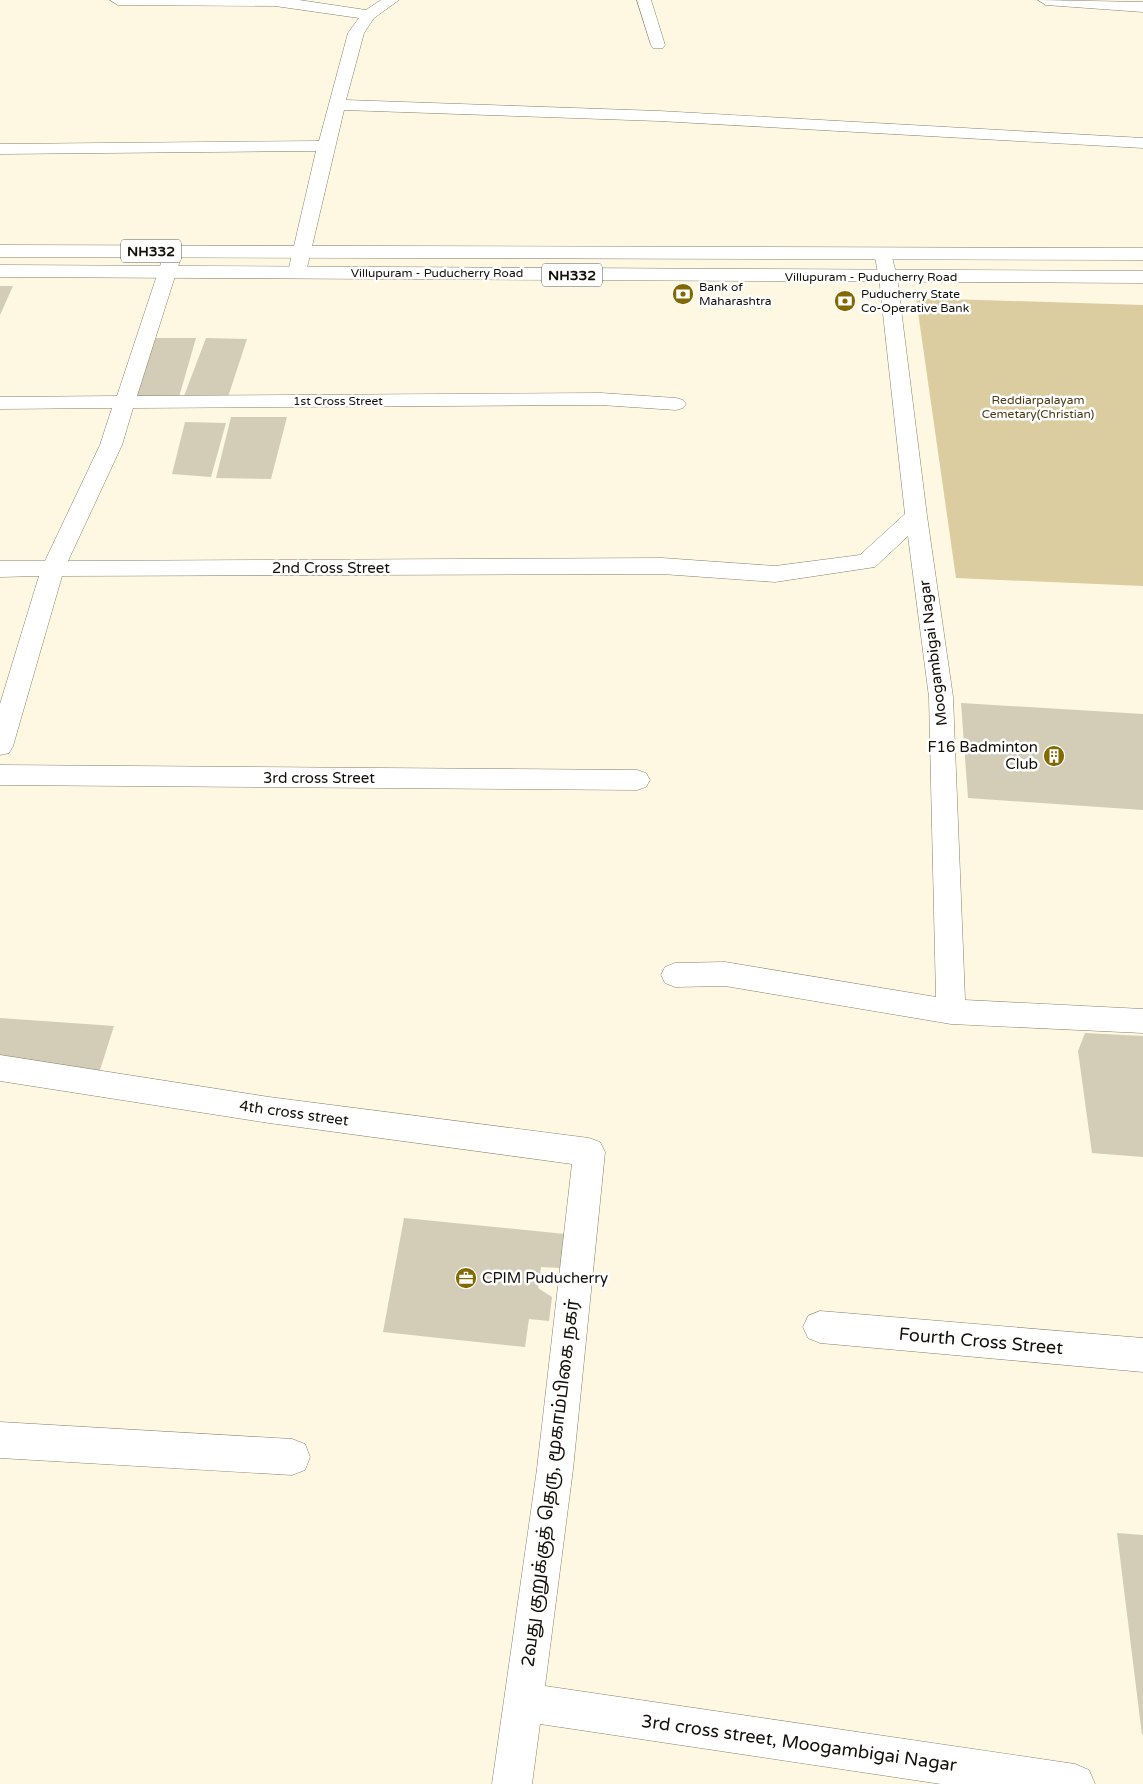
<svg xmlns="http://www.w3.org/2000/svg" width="1143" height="1784" viewBox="0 0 1143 1784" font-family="'Varela Round','Noto Sans Tamil',sans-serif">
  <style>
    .green { fill: #dbcda0 }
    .building { fill: #d3ccb7 }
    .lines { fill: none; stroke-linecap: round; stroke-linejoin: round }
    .lane-casing { stroke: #86806c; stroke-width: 1 }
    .street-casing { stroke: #86806c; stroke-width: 1 }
    .highway-casing { stroke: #86806c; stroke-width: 1 }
    .lane { fill: #fff; fill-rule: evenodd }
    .street { fill: #fff; fill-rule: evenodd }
    .highway { fill: #fff; fill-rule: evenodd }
    .labels { text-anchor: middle; stroke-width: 5; stroke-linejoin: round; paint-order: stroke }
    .far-street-label { font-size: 12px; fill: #131009; stroke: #fff }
    .far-poi-label { font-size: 12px; fill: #131009; stroke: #fff; text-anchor: start }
    .far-park-label { font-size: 12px; fill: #483c13; stroke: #fff }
    .shield { fill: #fff; stroke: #5a5853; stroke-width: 1 }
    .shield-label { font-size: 14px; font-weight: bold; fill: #131009 }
    .street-label { font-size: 15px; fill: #131009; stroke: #fff }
    .poi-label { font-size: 15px; fill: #131009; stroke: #fff; text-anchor: end }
    .near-street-label { font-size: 18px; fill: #131009; stroke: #fff }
  </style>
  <rect width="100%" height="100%" fill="#fef7e1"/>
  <path class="green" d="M916,298L1143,305V586L956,578Z"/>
  <path class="building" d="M0,286H13L0,315Z
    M151,338H196L179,397L132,396Z
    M206,338L247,339L228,397L184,396Z
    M231,417H287L271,479L216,478Z
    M185,422L226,423L211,477L172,474Z
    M961,703L1143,714V810L968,798Z
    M0,1018L114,1026L99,1073L0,1058Z
    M1085,1033L1143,1036V1157L1092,1153L1078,1051Z
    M404,1218L565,1234L561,1268L541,1267L538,1288L552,1297L549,1321L529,1319L525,1347L383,1332Z
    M1117,1533L1143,1535V1734L1142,1735Z"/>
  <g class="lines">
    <g class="lane-casing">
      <path id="lane" d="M637,0H651L665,45L663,48H653L651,45Z"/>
    </g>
    <g class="street-casing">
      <path id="street" d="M110,0H299L366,10L381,0H399L374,18L364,33L346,100L659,111L1143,138V148L659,121L344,110L306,272L304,276H290L288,272L316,151L0,154V144L319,141L348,33L359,18L275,6L118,5Z
        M1038,0L1143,2V12L1046,5Z
        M174,245L181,247L183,251L137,396L601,393L676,398L683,400L686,404L683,408L676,410L601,405L133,408L122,445L68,561L662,558L775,566L860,555L905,514L879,277L874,253L876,249H890L897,277L927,516L953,697L965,1000L1143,1009V1033L951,1024L725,986L675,987L665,983L661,975L665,967L675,963L725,962L936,997L929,697L908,536L875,567L775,582L662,574L62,576L13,746L9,753L0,755V704L39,576L0,577V561H45L100,445L112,408L0,409V397L117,396L165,251L167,247Z
        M0,765L637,770L646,773L650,780L646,787L637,790L0,785Z
        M0,1055L269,1097L589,1138L600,1142L605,1152L573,1469L545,1686L1075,1764L1089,1770L1095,1784H941L540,1724L532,1784H492L537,1469L572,1164L269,1123L0,1081Z
        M820,1311L1143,1338V1372L820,1343L808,1338L803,1327L808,1316Z
        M0,1422L292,1439L305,1444L310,1457L305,1470L292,1475L0,1458Z"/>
    </g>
    <g class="highway-casing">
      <path id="highway" d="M0,245L1143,248V260L0,257Z
        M0,265L1143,271V283L0,277Z"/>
    </g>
    <use href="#lane" class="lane"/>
    <use href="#street" class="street"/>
    <use href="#highway" class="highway"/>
  </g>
  <defs>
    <g id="bank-disc" transform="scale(1.125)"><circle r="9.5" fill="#826901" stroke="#fff"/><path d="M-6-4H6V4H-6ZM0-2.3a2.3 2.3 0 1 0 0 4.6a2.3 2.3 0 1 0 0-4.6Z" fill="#fff"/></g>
    <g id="building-disc" transform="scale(1.125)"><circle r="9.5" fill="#826901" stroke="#fff"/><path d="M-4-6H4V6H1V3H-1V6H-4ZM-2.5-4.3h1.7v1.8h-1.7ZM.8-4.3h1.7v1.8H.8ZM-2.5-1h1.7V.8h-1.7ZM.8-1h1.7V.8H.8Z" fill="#fff"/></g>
    <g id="office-disc" transform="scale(1.125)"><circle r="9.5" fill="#826901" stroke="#fff"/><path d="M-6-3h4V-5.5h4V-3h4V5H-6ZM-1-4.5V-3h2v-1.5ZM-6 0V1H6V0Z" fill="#fff"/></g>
  </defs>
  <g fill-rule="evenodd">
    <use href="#bank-disc" x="683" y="294"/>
    <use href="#bank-disc" x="845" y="301"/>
    <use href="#building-disc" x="1054" y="756"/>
    <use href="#office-disc" x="466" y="1278"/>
  </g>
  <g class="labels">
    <g class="far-street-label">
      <text x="437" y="277">Villupuram - Puducherry Road</text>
      <text x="871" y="281">Villupuram - Puducherry Road</text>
      <text x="338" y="405">1st Cross Street</text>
    </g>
    <g class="far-poi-label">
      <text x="699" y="291">Bank of<tspan x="699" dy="14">Maharashtra</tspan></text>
      <text x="861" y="298">Puducherry State<tspan x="861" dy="14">Co-Operative Bank</tspan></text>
    </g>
    <g class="far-park-label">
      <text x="1038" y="404">Reddiarpalayam<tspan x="1038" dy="14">Cemetary(Christian)</tspan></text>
    </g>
    <g class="shield">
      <rect x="121" y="239.5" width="60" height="23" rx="4"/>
      <rect x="542" y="263.5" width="60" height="23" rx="4"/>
    </g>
    <g class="shield-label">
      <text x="151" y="256">NH332</text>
      <text x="572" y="280">NH332</text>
    </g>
    <g class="street-label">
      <text x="331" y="573">2nd Cross Street</text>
      <text transform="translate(933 653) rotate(-97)" y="5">Moogambigai Nagar</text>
      <text x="319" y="783">3rd cross Street</text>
      <text transform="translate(294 1113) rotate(8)" y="5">4th cross street</text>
    </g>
    <g class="poi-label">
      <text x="1038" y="752">F16 Badminton<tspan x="1038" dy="17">Club</tspan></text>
      <text x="482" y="1283" text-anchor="start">CPIM Puducherry</text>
    </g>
    <g class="near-street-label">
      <text transform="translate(981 1341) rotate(5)" y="6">Fourth Cross Street</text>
      <text transform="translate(550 1483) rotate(-83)" y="6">2வது குறுக்குத் தெரு, மூகாம்பிகை நகர்</text>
      <text transform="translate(799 1743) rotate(8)" y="6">3rd cross street, Moogambigai Nagar</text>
    </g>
  </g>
</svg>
